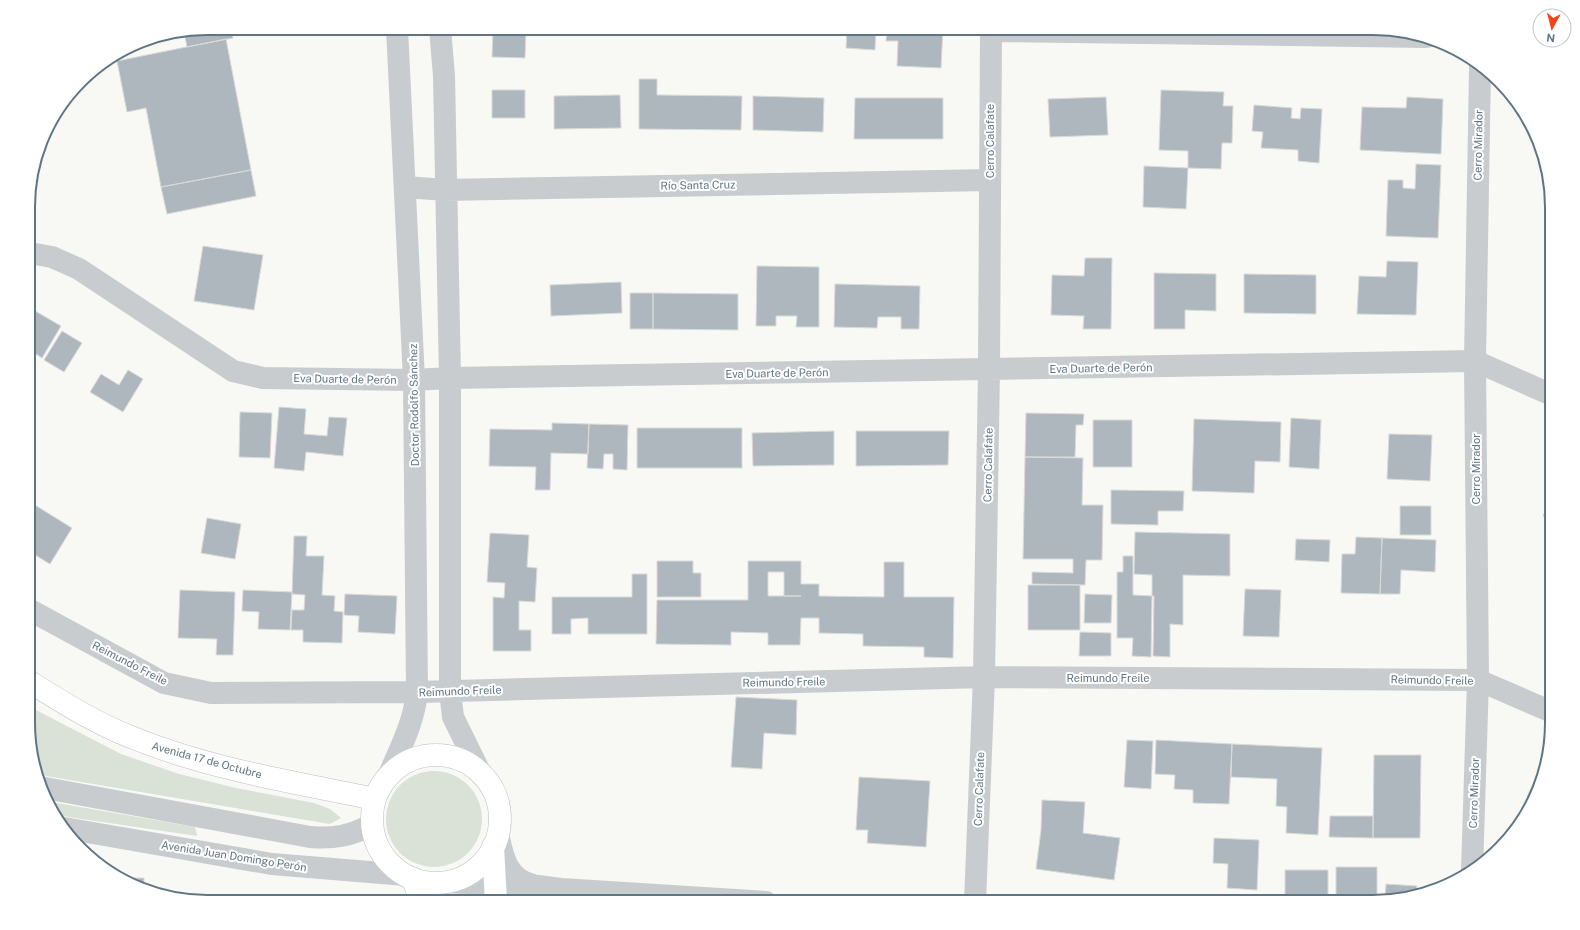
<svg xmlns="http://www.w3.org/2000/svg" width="1580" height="930" viewBox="0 0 1580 930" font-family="'Public Sans',sans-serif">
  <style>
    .green { fill: #dae1d6 }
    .building { fill: #aeb7bd; stroke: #dadad8; fill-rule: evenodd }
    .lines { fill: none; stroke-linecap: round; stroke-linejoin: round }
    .major-casing { stroke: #bbbfc3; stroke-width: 23 }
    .minor { stroke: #c8cccf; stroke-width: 22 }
    .major { stroke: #fff; stroke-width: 22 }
    .labels { text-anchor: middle; stroke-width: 4; stroke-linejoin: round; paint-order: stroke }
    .street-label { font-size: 11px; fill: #607583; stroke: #fff }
    .rim { fill: none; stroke: #607583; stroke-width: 2 }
  </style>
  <rect width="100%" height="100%" fill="#f8f8f5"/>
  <path class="green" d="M30,707L121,754L179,774L236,788L314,803L330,809L341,818L330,824L40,775L30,746Z
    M386 819a48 48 0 1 1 96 0a48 48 0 1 1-96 0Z
    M51,802L195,827L197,836L55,815Z"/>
  <path class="building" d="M207,28H231L233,38L187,47L184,32Z
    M847,28H876L875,50L846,48Z
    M887,28H943L941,68L897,66L898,41H886Z
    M493,29L526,30L525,58L492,57Z
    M226,39L251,170L161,187L146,108L127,112L117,61Z
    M639,79H657V95L742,96L741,130L639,129Z
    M492,90H525V118H492Z
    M1161,90L1224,92L1223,106H1233L1232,143H1222L1221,169L1188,168V151L1159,150Z
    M620,95L621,128L554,129V96Z
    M753,96L824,98L823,132L753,130Z
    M1106,97L1108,135L1050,137L1048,99Z
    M1407,97L1443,99L1441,154L1360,150L1362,107L1406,108Z
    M855,98H943V139H854Z
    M1254,105L1292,108L1291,118L1300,119L1301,108L1322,109L1319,163L1298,161V150L1261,148L1263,132L1252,131Z
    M1416,164L1441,165L1438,238L1386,236L1388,180H1403V188L1415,189Z
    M1144,166L1188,168L1186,209L1143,207Z
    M251,170L256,196L167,214L161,187Z
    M203,246L263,255L254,310L194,301Z
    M1085,258H1112L1111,329H1083L1084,316L1051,315L1052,275L1084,276Z
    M1387,261L1418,262L1416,315L1357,314L1359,276L1386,277Z
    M757,266L819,267V327H796L797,316H776V326H756Z
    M1154,273L1216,274V311L1185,310V329H1154Z
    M1244,274L1316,275V314L1244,313Z
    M621,282L622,313L551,316L550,285Z
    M835,284L920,286L919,329H901V317H878L877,328L834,327Z
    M630,293H653V329H630Z
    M653,293L738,294V330L653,329Z
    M30,308L61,326L42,358L30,350Z
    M1552,323V332L1548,330Z
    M62,331L82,343L64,372L44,360Z
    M128,370L143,379L123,412L90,392L101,374L119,385Z
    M279,407L306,409L304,434L327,436L329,417L347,418L343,456L306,452L304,471L274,468Z
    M240,412L272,413L270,458L239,457Z
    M1026,413L1084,414L1083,425H1076L1075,457H1025Z
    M1291,418L1321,420L1319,469L1289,467Z
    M1194,419L1281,422L1280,462L1255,461L1254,493L1192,491Z
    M1093,420H1132V467H1093Z
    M552,423L589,424L588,454L551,453L550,490H535L536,467L489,466L490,429L552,430Z
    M589,424L628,425L627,470L613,469V454H604L603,469L587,468Z
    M637,428H742V468H637Z
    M834,431V465L753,466L752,433Z
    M856,431H949L948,465L856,466Z
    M1389,434L1432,435L1430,481L1387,479Z
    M1025,457L1083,458L1082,505H1103L1102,560H1086L1085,585L1032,584V572L1073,573V559H1023Z
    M1111,490L1184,491L1183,511H1158V525L1111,524Z
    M1552,495V519L1543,516Z
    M30,502L72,528L50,564L30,552Z
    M1400,506H1431V535H1400Z
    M207,518L241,524L235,559L201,553Z
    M1135,532L1230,534V576L1183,575V625L1170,624V657L1153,656L1154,596H1152V575L1134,574Z
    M490,533L529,535L527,567L537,568L535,602L519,601V630H531V651H493V597L504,598L505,583L487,582Z
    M294,536H307L306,556H324L322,595L335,596L334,611L343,612L342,643L303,642V630H291L292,610H304L305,595L292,594Z
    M1356,537L1382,538L1380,594L1341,593L1342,554H1355Z
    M1382,538L1436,540L1435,572L1401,570L1400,594H1380Z
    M1296,539L1330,540L1329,562L1295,560Z
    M1123,556H1133V595L1152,596L1151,657L1132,656L1133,638H1117V572H1123Z
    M657,561H693V573H701V597H657Z
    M748,561H801V584H819V596L884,597V562H904V597H954L953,658L924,657V647L863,646V634L819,633V618H801L800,645H768V633L731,632V645L656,644L657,600H748ZM768,572H784V596H801H768Z
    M632,574H647V634H588V618L571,619V634H552V597H632Z
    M1028,585H1080V630H1028Z
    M1245,589L1281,590L1279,637L1243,636Z
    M180,590L235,592L233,655H216L217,639L178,638Z
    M243,590L292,592L290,630L258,629L259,612L242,611Z
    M345,594L397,596L395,634L358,632L359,616L344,615Z
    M1085,594L1112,595L1111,623H1084Z
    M1552,627V650L1544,646Z
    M1080,632L1111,633V656H1079Z
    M736,697L797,700L796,735L764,733L762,769L731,767Z
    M1127,740L1153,741L1151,789L1124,787Z
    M1156,740L1232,744L1229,804L1193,803V790L1174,789L1175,775L1155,774Z
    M1232,744L1322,748L1318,835L1286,833L1287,807L1276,806L1277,779L1231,777Z
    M1374,755H1421L1420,838H1373Z
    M1542,765L1532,800L1527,797Z
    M859,777L930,781L926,847L867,843L868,830H856Z
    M1042,800L1085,802L1083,833L1120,838L1114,880L1036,869L1041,830Z
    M1330,816H1373V838L1329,837Z
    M1214,838L1259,840L1257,890L1227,888L1228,864L1213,863Z
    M1336,867H1377V896L1336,897Z
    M1285,870H1328V902H1285Z
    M117,878H144V889Z
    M1386,884L1417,886L1416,892L1385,901Z
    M234,900L278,902H234Z"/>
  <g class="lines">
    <g class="major-casing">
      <path id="major" d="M30,682C62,702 95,723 131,737C209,769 293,782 375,799
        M372 819a64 64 0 1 1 128 0a64 64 0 1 1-128 0Z
        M493,846L496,902
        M412,878L422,902"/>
    </g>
    <path class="minor" d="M440,28L444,76L450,378V691L453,717L481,774
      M991,31L1427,37
      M405,187L446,190L990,180
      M30,253L52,257L79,269L233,371L263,378L414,380L450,378L1475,361L1552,395
      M30,610L164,683L211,693L417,692L984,677L1478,680L1552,712
      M388,777C400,748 414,723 417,692L414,380L397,28
      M45,788L310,837C333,839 352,836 372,824
      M64,828L272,864L406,875
      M498,834C503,857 507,879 533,885
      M1472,871L1478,680L1475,361L1480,68
      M443,882L538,886L561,889L766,902
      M975,902L984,677L989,370L991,28"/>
    <use href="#major" class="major"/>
  </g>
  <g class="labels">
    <g class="street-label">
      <text transform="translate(990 141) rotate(-90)" y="4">Cerro Calafate</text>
      <text transform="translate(1478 145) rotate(-89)" y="4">Cerro Mirador</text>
      <text transform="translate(698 185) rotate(-1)" y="4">Río Santa Cruz</text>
      <text transform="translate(1101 368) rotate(-1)" y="4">Eva Duarte de Perón</text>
      <text transform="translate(777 373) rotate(-1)" y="4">Eva Duarte de Perón</text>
      <text transform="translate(345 379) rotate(1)" y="4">Eva Duarte de Perón</text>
      <text transform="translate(414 405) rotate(-91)" y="4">Doctor Rodolfo Sánchez</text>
      <text transform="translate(988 465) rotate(-89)" y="4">Cerro Calafate</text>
      <text transform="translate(1476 469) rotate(-90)" y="4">Cerro Mirador</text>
      <text transform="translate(130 663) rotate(27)" y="4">Reimundo Freile</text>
      <text x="1108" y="682">Reimundo Freile</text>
      <text transform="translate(1432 680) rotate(1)" y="4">Reimundo Freile</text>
      <text transform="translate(784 682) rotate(-1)" y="4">Reimundo Freile</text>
      <text transform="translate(460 691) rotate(-2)" y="4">Reimundo Freile</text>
      <text transform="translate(207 760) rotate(15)" y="4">Avenida 17 de Octubre</text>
      <text transform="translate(979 789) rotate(-88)" y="4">Cerro Calafate</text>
      <text transform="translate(1474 793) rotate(-88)" y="4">Cerro Mirador</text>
      <text transform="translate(234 856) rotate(9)" y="4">Avenida Juan Domingo Perón</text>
    </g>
  </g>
  <path d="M0 0H1580V930H0ZM207 35H1373A172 172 0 0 1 1545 207V723A172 172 0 0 1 1373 895H207A172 172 0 0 1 35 723V207A172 172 0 0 1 207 35Z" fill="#fff" fill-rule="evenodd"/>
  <path class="rim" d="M207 35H1373A172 172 0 0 1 1545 207V723A172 172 0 0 1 1373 895H207A172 172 0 0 1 35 723V207A172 172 0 0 1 207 35Z"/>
  <g transform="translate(1552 28) rotate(187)"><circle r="19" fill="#ffffff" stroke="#bfc8cd"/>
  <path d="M0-3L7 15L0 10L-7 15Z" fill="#f44519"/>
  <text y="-6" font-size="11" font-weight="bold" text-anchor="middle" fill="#607583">N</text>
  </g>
</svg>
